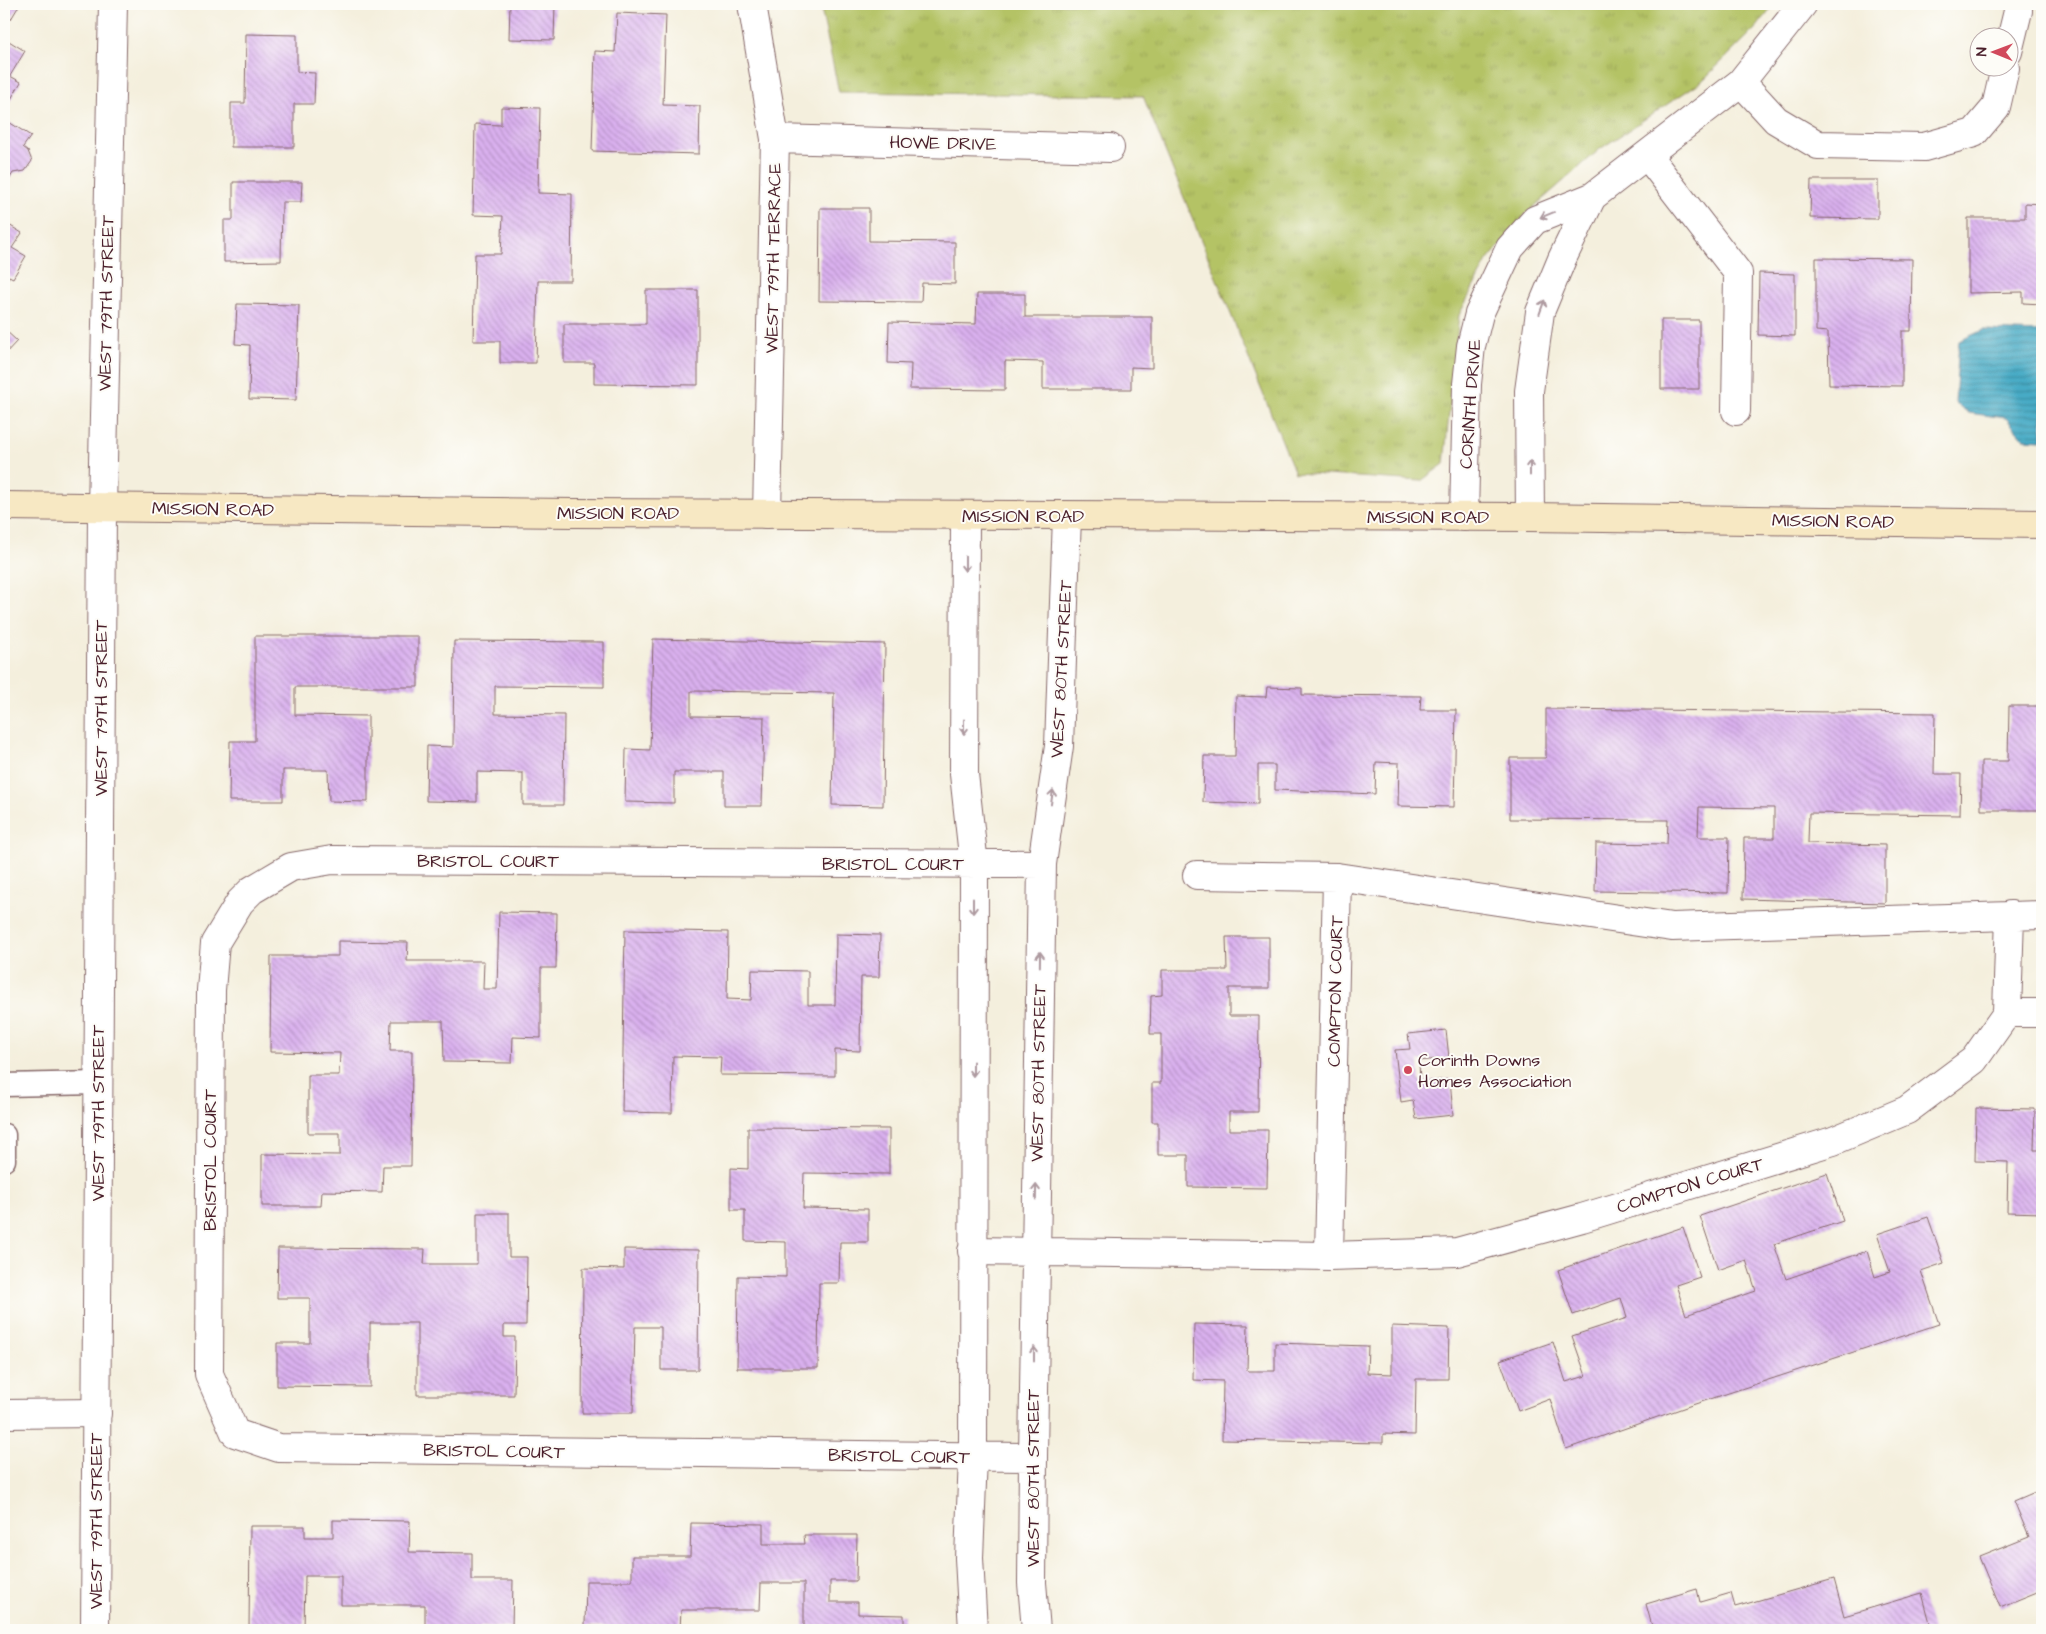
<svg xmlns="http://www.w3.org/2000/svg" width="2046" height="1634" viewBox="0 0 2046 1634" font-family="'Architects Daughter',sans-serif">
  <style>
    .grass { fill: url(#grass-tufts); stroke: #7f7148 }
    .water { fill: url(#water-rules); stroke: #486578 }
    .building { fill: url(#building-back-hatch) }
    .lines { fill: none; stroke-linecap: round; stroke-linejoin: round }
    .service-casing { stroke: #866869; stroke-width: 25 }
    .minor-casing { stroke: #866869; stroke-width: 30 }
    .tertiary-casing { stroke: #866869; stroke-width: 30 }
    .secondary-casing { stroke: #866869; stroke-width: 30 }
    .service { stroke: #fff; stroke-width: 22 }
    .minor { stroke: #fff; stroke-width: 28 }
    .tertiary { stroke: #fff; stroke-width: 28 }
    .secondary { stroke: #f7e8c3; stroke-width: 28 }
    .oneway { stroke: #ae9aa0 }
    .poi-dot { fill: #d1495b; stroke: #fdfcf7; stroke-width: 2 }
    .labels { text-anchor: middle; stroke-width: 4; stroke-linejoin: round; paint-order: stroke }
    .street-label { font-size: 18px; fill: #4a1f2b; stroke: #fdfcf7 }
    .poi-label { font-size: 18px; fill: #4a1f2b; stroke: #fdfcf7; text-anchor: start }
  </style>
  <defs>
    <pattern id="grass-tufts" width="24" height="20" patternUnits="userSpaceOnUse" patternTransform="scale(1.25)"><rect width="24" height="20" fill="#b4c365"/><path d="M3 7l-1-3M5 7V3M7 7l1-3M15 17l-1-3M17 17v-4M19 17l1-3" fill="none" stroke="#9ca758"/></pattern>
    <pattern id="water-rules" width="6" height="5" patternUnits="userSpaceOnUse" patternTransform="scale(1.25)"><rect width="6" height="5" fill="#47abc6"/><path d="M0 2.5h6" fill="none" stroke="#3d8ba1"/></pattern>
    <pattern id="building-back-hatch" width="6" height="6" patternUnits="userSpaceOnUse" patternTransform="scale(1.25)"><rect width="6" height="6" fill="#dab1ef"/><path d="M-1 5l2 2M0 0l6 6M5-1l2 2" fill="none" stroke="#b38fc2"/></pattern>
  </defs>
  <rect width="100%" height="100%" fill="#fdfcf7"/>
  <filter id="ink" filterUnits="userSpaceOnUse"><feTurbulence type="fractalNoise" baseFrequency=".02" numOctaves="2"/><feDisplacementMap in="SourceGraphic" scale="10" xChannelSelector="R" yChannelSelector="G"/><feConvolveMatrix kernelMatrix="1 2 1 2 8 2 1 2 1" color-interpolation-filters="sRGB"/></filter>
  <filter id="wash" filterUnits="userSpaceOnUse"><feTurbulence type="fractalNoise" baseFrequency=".0096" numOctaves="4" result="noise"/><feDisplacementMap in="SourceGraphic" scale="20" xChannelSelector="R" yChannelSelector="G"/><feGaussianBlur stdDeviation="1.12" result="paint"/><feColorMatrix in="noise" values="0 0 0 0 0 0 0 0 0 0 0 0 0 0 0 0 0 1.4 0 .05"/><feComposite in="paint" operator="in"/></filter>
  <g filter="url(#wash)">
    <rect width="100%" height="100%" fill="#f4efdd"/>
    <path class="grass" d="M820,4H1775L1756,28L1702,81L1600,149L1527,213L1487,261L1459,315L1444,464L1421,481L1295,473L1143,96L839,92Z"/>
    <path class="water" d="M1983,330L2042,332V440L2024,439L2006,418L1969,413L1955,403L1959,341Z"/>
    <g id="blocks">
      <path class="building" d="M4,4H20L11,19L4,15Z
        M510,4H555L554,40L509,39Z
        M617,13L666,15L663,105L700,106L699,154L592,151L595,51L615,52Z
        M246,34L297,35V72L315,73L314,104H294V147H231V103H245Z
        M4,38L25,51L10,76L21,82L4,111Z
        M501,107L540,108L538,193L572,194L571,281H538L536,363H500V341H473L475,254H501L503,216L473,215L475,124L501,125Z
        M4,119L31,136L23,147L28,151L32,161L25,171L13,173L4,188Z
        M1811,180H1878V219L1810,218Z
        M233,182H302L301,202H282L281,261L224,262V220H233Z
        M2025,203L2042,204V304L2023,303V292L1968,293V218H2025Z
        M820,208H869V241L955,242V284L922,283L921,302L819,301Z
        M4,222L22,233L12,248L26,256L13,278L9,276L4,286Z
        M1816,258L1912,259L1911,331H1902V386L1829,385L1828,332L1816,331Z
        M1759,273L1795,274V336L1758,335Z
        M646,290H698V385L594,384V363H564V324H646Z
        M977,294H1025V317H1152V368L1131,367V389H1043V362L1005,361V390L910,389L911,364L888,363L889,322L976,324Z
        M237,304L299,305L296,400L249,399L250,345L235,344Z
        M1661,320H1699V389H1661Z
        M4,329L17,341L4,355Z
        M255,636H418V687H295V715L368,716V802L329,801L328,770H283V801H229L230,741H255Z
        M653,639L885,644L883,806L832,805L834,693L691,691V716L764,717L762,806H724V772H674V803L625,802L626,749L650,750Z
        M454,641L604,642V687L495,686V714L564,715L563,805H523V773L477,772V802L426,801L427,746L453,747Z
        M1267,687L1302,688V695L1421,696L1420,710H1456L1454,807L1398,806L1399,763L1376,762L1375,794L1275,790V765H1258V804L1203,802L1204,756H1235L1236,696L1266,697Z
        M2009,706H2042V810H1981V761H2008Z
        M1546,709L1935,713L1934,774H1961L1960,815L1809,813L1808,843L1885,845V903L1743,899L1744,838H1774V808L1699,807L1698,837H1729L1728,893L1595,891L1596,843L1667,844L1668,820L1510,819V758H1546Z
        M499,912L557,913L556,968H541V1038L513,1037L512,1063L444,1062L443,1021H391L390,1051H412L411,1166H383L382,1192L322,1191L321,1206H262V1154L340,1155V1133H308V1075H339L340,1053L270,1052L271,956H338V941L408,942L407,961H484L483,989H497Z
        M625,930L728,932L727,999L751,1000L752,970L808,971V1005H835L836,934L880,935L879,977H861L860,1051L835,1050V1076L720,1075L721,1057L673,1056L672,1113L622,1112Z
        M1226,937H1269V988H1229V1016H1259L1258,1112H1229V1130H1268L1267,1188L1188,1187V1155H1158V1122H1152V1083H1161V1034H1150L1151,996L1162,995V970H1227Z
        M1446,1030L1449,1058L1419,1061L1420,1082L1450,1079L1453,1115L1416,1119L1413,1100L1401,1102L1395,1050L1410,1049L1408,1034Z
        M1976,1108L2035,1109L2034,1150H2042V1213L2007,1212L2008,1162L1975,1161Z
        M748,1128L889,1129V1174L804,1173L803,1208L868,1209V1242H840L839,1283H819L818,1368H737L738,1276L786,1277V1242L745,1241V1210H731V1168L748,1169Z
        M1827,1173L1843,1221L1774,1244L1786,1279L1867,1251L1875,1277L1890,1272L1877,1234L1928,1217L1944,1263L1921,1271L1939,1324L1689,1406L1566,1449L1550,1399L1518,1411L1500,1360L1553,1342L1566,1382L1586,1376L1572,1336L1627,1318L1621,1298L1573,1315L1558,1270L1683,1227L1700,1277L1676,1285L1686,1315L1756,1291L1746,1260L1718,1270L1700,1216Z
        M477,1213H509V1257H527L526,1325H504V1337H515L514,1395H417V1323H370V1387L277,1386V1343H310V1298H277L278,1248L425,1249L424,1264H477Z
        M624,1249L699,1250L698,1370H661V1327H635L633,1413H582L583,1268L624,1269Z
        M1194,1324L1248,1325L1247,1371H1275V1343L1368,1346L1367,1373L1392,1374V1326L1449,1328L1448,1379H1416L1415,1435L1383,1434V1443L1222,1440L1223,1381L1193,1380Z
        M2042,1489V1590L2000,1607L1979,1557L2029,1537L2014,1501Z
        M333,1520L410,1521L409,1552L472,1553V1580H513L512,1628L480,1627V1630H425V1605H341V1576H305L304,1630H249L250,1526H305V1537H333Z
        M691,1523L763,1524V1544H805L804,1535H857L856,1581H830V1602H858V1614L904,1615V1630H804V1583H761L760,1610H681L680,1630H616V1627L585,1626L586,1581H632V1556H690Z
        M1834,1579L1844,1616L1922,1593L1932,1630H1653L1646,1604L1697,1589L1700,1602L1731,1593L1735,1607Z"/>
    </g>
  </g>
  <g filter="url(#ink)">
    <use href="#blocks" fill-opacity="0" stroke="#866869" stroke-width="1"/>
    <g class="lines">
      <g class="service-casing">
        <path id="service" d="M4,1085L98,1083
          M4,1135V1160"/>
      </g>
      <g class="minor-casing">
        <path id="minor" d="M752,4L775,139L767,514
          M2008,52L2018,11V4
          M1741,82L1776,120L1818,145L1924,147L1974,133L1996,107L2005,68
          M775,139L1110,148
          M1647,155L1738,273L1736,411
          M965,516L964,774L974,865L973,1457L969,1558L973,1630
          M1464,517L1467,384L1471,346L1479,314L1510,248L1535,220L1592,197L1741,82L1803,4
          M1530,517L1529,391L1540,312L1562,259L1592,197
          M1197,875L1337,877L1329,1256
          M1337,877L1672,927L2042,915
          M2007,1013H2042
          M972,1251L1329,1256L1457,1252L1582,1218L1833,1141L1907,1110L1974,1060L2007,1013L2010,915
          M4,1414L97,1413
          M1033,1457L279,1448L235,1433L209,1374L211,990L215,943L240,902L252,890L291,867L332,860L1042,864
          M1036,1630L1032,1583L1033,1457L1042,864L1059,746L1067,516"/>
      </g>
      <g class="tertiary-casing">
        <path id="tertiary" d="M95,1630L102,508L113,4"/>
      </g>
      <g class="secondary-casing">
        <path id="secondary" d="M4,506L573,513L1530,517L2042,524"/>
      </g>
      <use href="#service" class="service"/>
      <use href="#minor" class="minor"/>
      <use href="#tertiary" class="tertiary"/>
      <use href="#secondary" class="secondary"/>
    </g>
    <defs><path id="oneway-shaft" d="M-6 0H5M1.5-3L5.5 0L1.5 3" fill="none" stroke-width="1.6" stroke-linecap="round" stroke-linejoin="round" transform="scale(1.25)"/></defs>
    <g class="oneway">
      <use href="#oneway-shaft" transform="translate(1547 215) rotate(158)"/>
      <use href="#oneway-shaft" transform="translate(1542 307) rotate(-70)"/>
      <use href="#oneway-shaft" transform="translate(1530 468) rotate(-90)"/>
      <use href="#oneway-shaft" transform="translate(965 564) rotate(90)"/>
      <use href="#oneway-shaft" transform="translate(964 727) rotate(90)"/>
      <use href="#oneway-shaft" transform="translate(1052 797) rotate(-82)"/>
      <use href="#oneway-shaft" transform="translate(973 906) rotate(90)"/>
      <use href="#oneway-shaft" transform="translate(1040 959) rotate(-89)"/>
      <use href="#oneway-shaft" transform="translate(973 1069) rotate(90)"/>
      <use href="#oneway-shaft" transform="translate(1036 1192) rotate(-89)"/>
      <use href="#oneway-shaft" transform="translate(1034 1354) rotate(-90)"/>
    </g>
  </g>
  <circle class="poi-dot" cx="1408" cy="1070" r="5"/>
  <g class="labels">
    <g class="street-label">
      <text transform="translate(943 143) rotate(1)" y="6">HOWE DRIVE</text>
      <text transform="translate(773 258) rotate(-89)" y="6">WEST 79TH TERRACE</text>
      <text transform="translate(106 303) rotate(-89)" y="6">WEST 79TH STREET</text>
      <text transform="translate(1470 404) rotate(-86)" y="6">CORINTH DRIVE</text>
      <text transform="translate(213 509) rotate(1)" y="6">MISSION ROAD</text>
      <text x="618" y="519">MISSION ROAD</text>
      <text x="1023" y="522">MISSION ROAD</text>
      <text x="1428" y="523">MISSION ROAD</text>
      <text transform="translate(1833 521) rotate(1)" y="6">MISSION ROAD</text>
      <text transform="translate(1061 669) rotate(-87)" y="6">WEST 80TH STREET</text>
      <text transform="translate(101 708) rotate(-90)" y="6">WEST 79TH STREET</text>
      <text x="488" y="867">BRISTOL COURT</text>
      <text x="893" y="870">BRISTOL COURT</text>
      <text transform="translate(1335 991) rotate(-89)" y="6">COMPTON COURT</text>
      <text transform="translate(1038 1073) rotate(-89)" y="6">WEST 80TH STREET</text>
      <text transform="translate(98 1113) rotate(-90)" y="6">WEST 79TH STREET</text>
      <text transform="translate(210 1160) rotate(-90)" y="6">BRISTOL COURT</text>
      <text transform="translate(1690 1185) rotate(-17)" y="6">COMPTON COURT</text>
      <text transform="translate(494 1451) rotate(1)" y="6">BRISTOL COURT</text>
      <text transform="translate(899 1456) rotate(1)" y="6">BRISTOL COURT</text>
      <text transform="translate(1033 1478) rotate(-90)" y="6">WEST 80TH STREET</text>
      <text transform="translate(96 1521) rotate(-90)" y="6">WEST 79TH STREET</text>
    </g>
    <g class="poi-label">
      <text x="1418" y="1066">Corinth Downs<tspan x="1418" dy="21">Homes Association</tspan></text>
    </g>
  </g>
  <rect width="2046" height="1634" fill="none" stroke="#fdfcf7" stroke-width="20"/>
  <g transform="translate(1994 52) rotate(271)"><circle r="24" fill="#fdfcf7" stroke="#b5a4a5"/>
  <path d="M0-4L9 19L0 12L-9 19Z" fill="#d1495b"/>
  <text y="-8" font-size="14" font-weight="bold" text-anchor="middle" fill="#4a1f2b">N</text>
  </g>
</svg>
